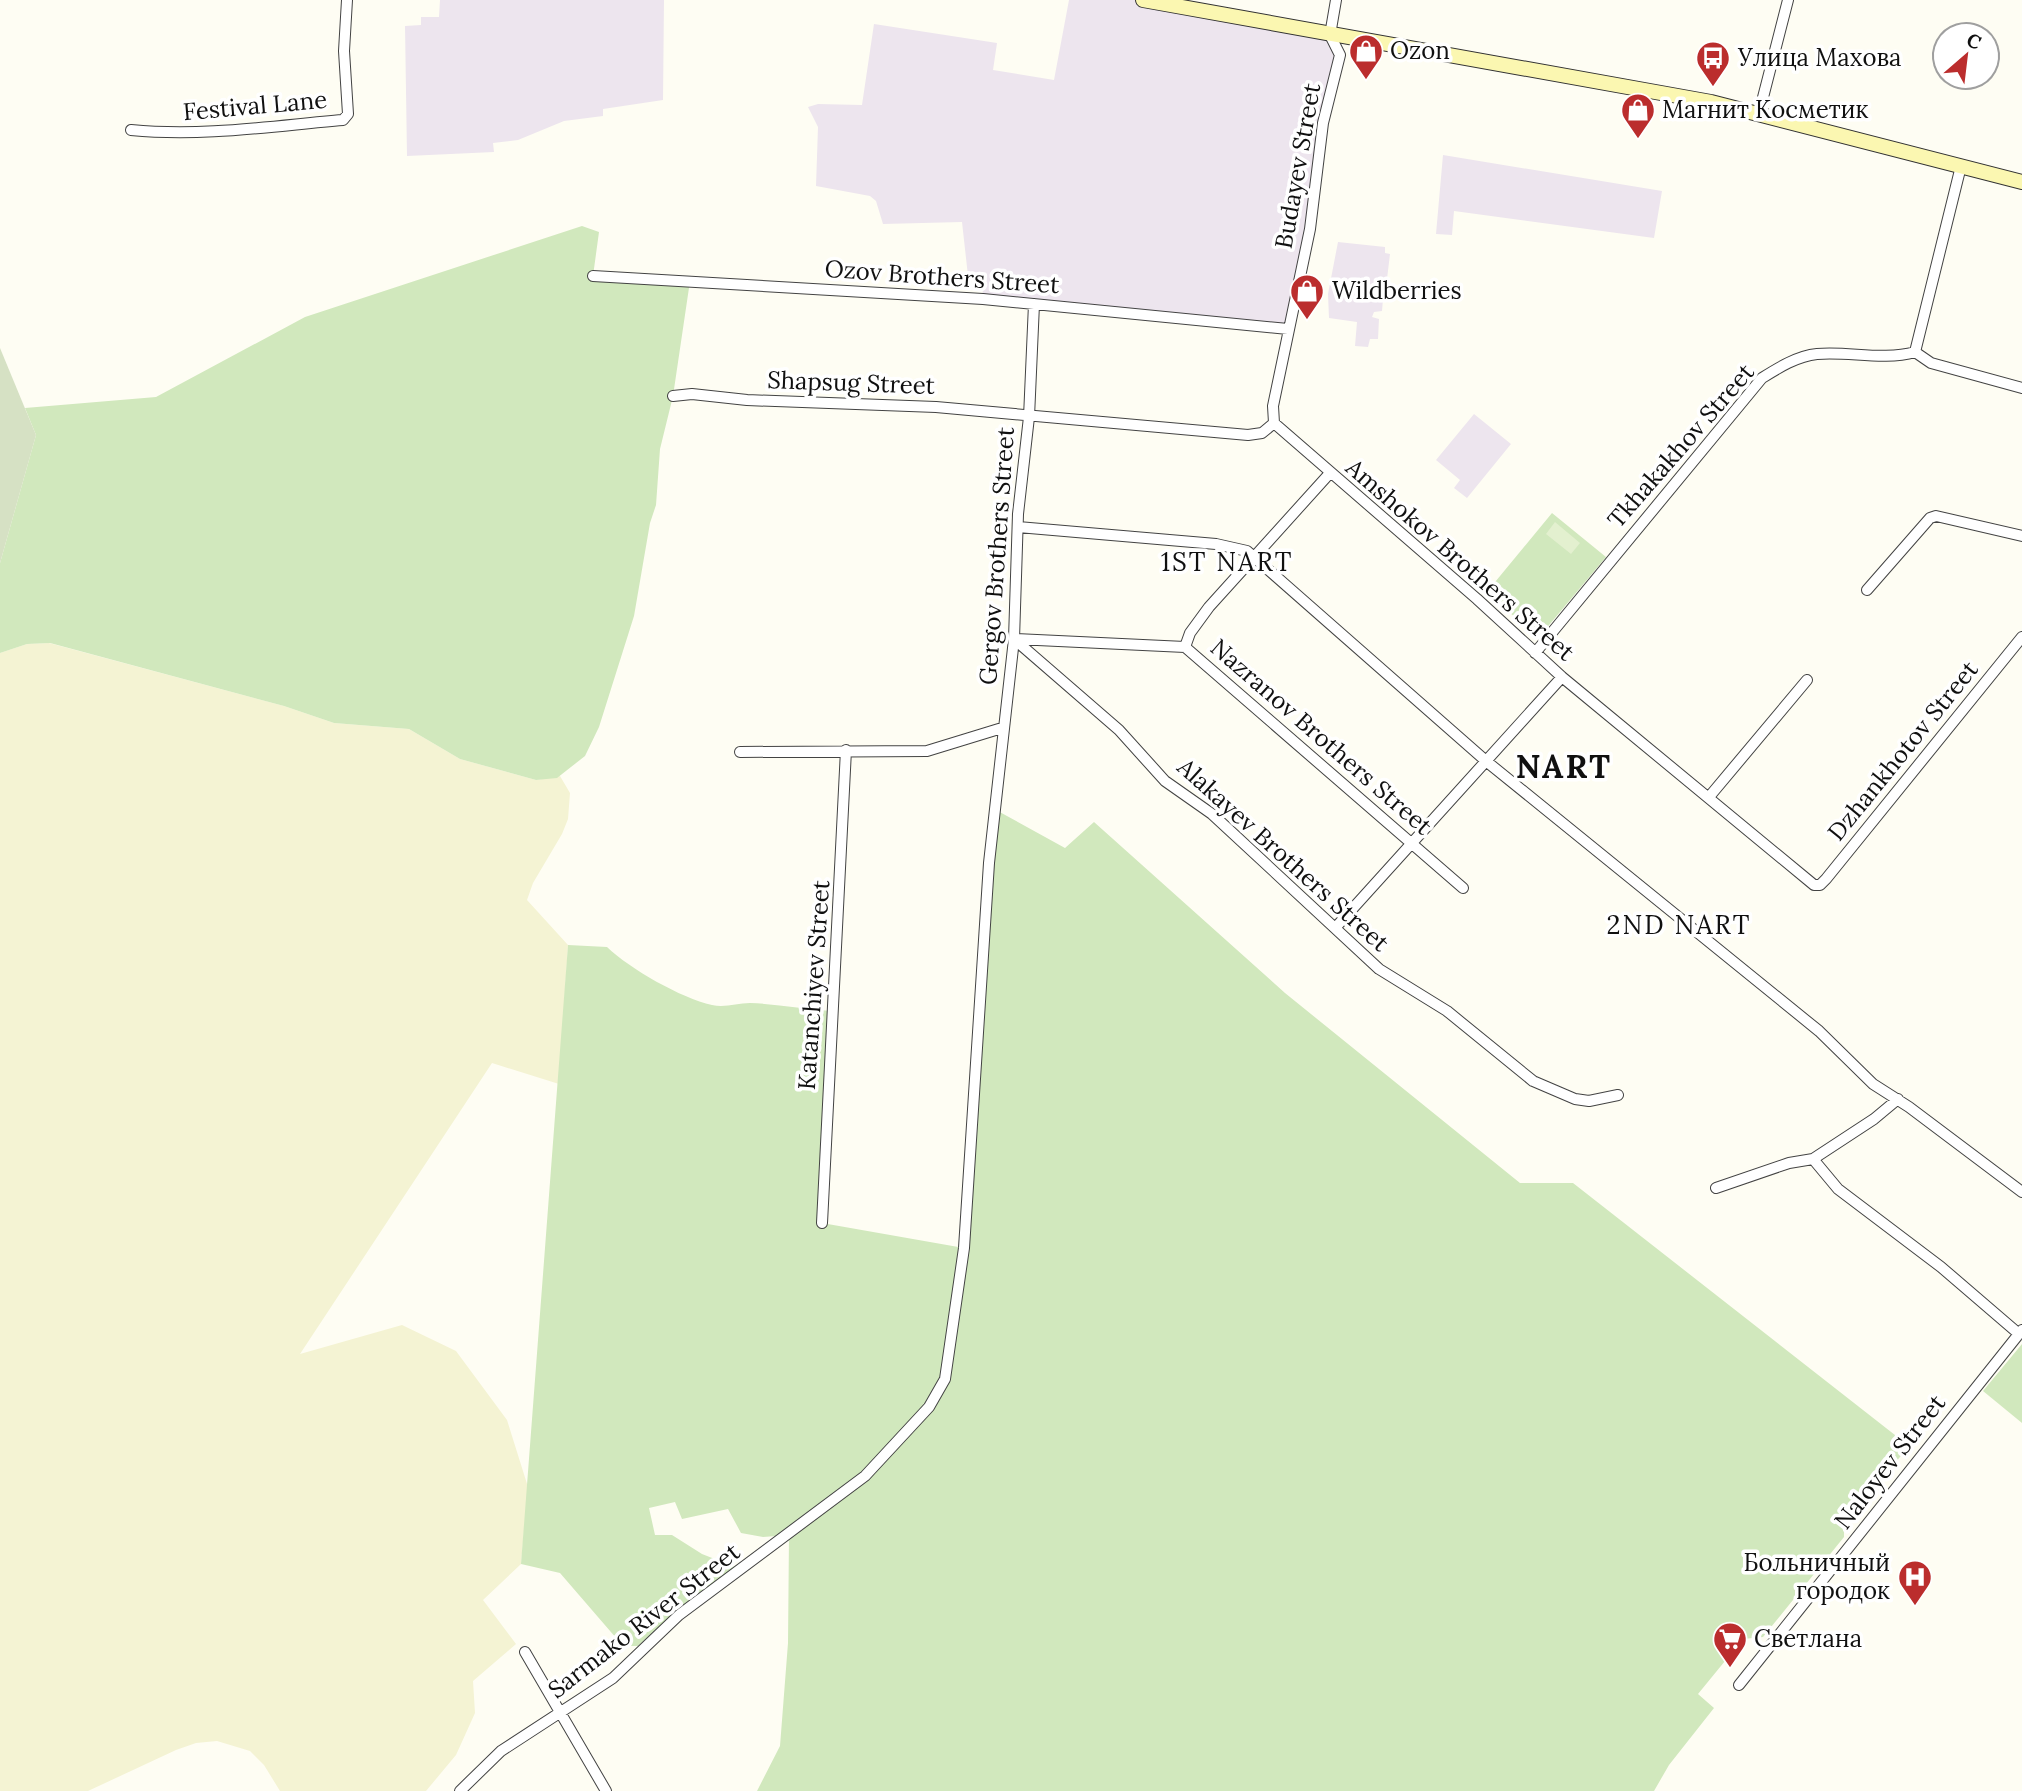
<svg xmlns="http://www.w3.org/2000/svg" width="2022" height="1791" viewBox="0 0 2022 1791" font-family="Lora,serif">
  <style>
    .industrial { fill: #ede5ee }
    .farmland { fill: #f4f3d3 }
    .green { fill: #d1e8bd }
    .cemetery { fill: #d6e1c4 }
    .pitch { fill: #e3f0cf }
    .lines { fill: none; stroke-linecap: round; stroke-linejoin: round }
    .street-casing { stroke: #434343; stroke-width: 12 }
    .secondary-casing { stroke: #323232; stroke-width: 16 }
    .street { stroke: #fff; stroke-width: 10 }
    .secondary { stroke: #fbf7b1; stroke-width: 14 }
    .labels { text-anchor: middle; stroke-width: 7; stroke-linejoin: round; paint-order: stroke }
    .poi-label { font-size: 24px; fill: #101010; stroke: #fff; text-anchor: start }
    .street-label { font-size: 24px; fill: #101010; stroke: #fff }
    .neighbourhood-label { font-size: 26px; letter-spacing: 2px; fill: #101010; stroke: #fff }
    .district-label { font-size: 32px; font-weight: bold; letter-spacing: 2px; fill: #101010; stroke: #fff }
  </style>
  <rect width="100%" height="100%" fill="#fefdf3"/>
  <path class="industrial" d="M440,0H664L663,100L603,109V116L564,121L518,140L493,143L494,152L407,156L405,26L421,25V17H439Z
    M1069,0H1143L1330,35L1340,55L1288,329L983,299L982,278L968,276L962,222L883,224L876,201L870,196L816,186L818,127L808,107L818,104L862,105L874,24L997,43L993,70L1054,80Z
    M1443,155L1662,191L1654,238L1454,211L1452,235L1436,234Z
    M1338,242L1385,247V253L1390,254L1387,279H1380L1378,286L1384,287L1382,311L1374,312L1372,317L1379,319L1378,339H1370L1368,347L1355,346L1357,322L1329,318L1328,294Z
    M1474,414L1511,444L1467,498L1454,488L1460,480L1436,460Z"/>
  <path class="farmland" d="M49,643L284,706L334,723L409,729L460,759L536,780L560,776L570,793L568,819L562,834L533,883L527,900L568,945L559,1084L492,1063L300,1354L402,1325L456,1351L507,1420L528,1487L521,1564L483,1600L516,1644L473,1681L475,1713L456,1755L426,1791H280L264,1765L250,1751L217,1741L196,1743L176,1750L88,1791H0V653L27,644Z"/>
  <path class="green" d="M582,226L599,232L593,276L690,281L673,396L660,449L656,505L650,523L634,616L599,727L585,756L557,778L536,780L460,759L409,729L334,723L284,706L50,643L27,644L0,653V563L36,435L25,408L156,397L305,317Z
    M1552,513L1606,557L1539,637L1486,593Z
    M996,810L1065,848L1094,822L1285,993L1520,1183H1573L1909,1446L1844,1525V1537L1763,1637L1743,1639L1698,1694L1714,1708L1669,1765L1654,1791H757L780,1746L788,1643L789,1535L763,1537L741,1533L728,1509L682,1519L675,1502L649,1508L655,1535H672L702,1554L735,1567L688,1601L638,1646H623L560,1573L521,1564L568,945L607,947C630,969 681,998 712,1005C725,1008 737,1003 750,1003C777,1004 805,1009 831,1011L822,1223L964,1248Z
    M2022,1344V1423L1983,1391Z"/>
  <path class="cemetery" d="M0,348L36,435L0,563Z"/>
  <path class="pitch" d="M1555,522L1580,543L1571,554L1546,534Z"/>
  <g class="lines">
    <g class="street-casing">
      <path id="street" d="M1759,113L1788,0
        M131,130C203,137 272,126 343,120L348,114L344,51L347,0
        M593,276L983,299L1288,329
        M1915,352L1961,166
        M1915,352L1931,363L2022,388
        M673,396L692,394L747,400L936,407L1248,435L1262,433L1274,423
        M1274,423L1477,599L1562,677L1814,885H1820L1826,879L2022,637
        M1274,423L1273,406L1310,229L1323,123L1340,55L1330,35L1336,0
        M1018,527L1216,544L1247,551L1486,761L1819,1031L1873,1084L1909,1107L2022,1192
        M1867,590L1930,518L1936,516L2022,536
        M1014,639L1119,730L1165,781L1212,814L1379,969L1447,1011L1533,1081L1575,1099L1589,1101L1618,1095
        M1014,639L1185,647L1463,888
        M1185,647L1190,633L1209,607L1330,473
        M1535,653L1762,378C1778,368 1797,356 1817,354C1849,351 1883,361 1915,352
        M740,752L927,751L1002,728
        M1709,797L1807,680
        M1336,927L1562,677
        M1813,1159L1838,1189L1941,1267L2019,1334
        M1716,1188L1789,1163L1813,1159L1874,1119L1898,1099
        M822,1223L846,750
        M525,1652L606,1791
        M1739,1685L2022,1330
        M460,1791L501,1751L613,1678L679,1615L865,1476L929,1407L945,1379L964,1248L989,863L1014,639L1018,514L1029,417L1034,304"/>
    </g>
    <g class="secondary-casing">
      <path id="secondary" d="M1143,0L1711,102L2022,182"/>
    </g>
    <use href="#street" class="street"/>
    <use href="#secondary" class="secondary"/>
  </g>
  <defs>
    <g id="shop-pin" transform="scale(1.75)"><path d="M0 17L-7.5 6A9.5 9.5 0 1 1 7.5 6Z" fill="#bb2d2d" stroke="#fff"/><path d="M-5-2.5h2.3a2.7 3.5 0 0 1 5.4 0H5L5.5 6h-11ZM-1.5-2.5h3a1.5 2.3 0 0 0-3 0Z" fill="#fff"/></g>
    <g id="bus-pin" transform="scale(1.75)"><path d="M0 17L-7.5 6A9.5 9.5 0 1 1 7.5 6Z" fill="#bb2d2d" stroke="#fff"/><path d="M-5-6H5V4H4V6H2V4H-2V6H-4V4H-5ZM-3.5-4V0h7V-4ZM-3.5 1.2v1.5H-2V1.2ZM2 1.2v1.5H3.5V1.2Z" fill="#fff"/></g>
    <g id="hospital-pin" transform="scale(1.75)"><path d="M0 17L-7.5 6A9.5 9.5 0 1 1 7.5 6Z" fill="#bb2d2d" stroke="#fff"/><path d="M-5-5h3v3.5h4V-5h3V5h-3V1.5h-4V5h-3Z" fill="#fff"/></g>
    <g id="supermarket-pin" transform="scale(1.75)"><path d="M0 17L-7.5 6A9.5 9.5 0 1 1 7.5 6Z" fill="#bb2d2d" stroke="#fff"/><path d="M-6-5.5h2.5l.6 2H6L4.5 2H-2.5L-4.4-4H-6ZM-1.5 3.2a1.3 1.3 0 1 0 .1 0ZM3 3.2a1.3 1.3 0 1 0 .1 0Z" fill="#fff"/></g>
  </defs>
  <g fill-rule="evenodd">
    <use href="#shop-pin" x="1366" y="51"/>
    <use href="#bus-pin" x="1713" y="58"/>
    <use href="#shop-pin" x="1638" y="110"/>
    <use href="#shop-pin" x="1307" y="291"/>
    <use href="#hospital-pin" x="1915" y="1577"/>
    <use href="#supermarket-pin" x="1730" y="1639"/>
  </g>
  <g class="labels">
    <g class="poi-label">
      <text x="1390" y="59">Ozon</text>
      <text x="1738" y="66">Улица Махова</text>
      <text x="1662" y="118">Магнит Косметик</text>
      <text x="1332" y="299">Wildberries</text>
      <text x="1890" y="1571" text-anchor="end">Больничный<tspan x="1890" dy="28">городок</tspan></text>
      <text x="1754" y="1647">Светлана</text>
    </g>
    <g class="street-label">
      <text transform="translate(255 106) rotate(-5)" y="8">Festival Lane</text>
      <text transform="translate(1298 166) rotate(-80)" y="8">Budayev Street</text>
      <text transform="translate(942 277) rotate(4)" y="8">Ozov Brothers Street</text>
      <text transform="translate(851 383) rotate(2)" y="8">Shapsug Street</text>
      <text transform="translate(1681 446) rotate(-49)" y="8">Tkhakakhov Street</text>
      <text transform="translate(997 556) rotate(-86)" y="8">Gergov Brothers Street</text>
      <text transform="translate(1460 560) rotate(41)" y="8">Amshokov Brothers Street</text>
      <text transform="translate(1321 737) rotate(41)" y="8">Nazranov Brothers Street</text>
      <text transform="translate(1903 751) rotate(-51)" y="8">Dzhankhotov Street</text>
      <text transform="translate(1283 855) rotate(42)" y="8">Alakayev Brothers Street</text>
      <text transform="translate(814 985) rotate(-86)" y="8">Katanchiyev Street</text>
      <text transform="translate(1890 1462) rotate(-52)" y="8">Naloyev Street</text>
      <text transform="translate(644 1621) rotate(-38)" y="8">Sarmako River Street</text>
    </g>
    <g class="neighbourhood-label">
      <text x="1227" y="571">1ST NART</text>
      <text x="1679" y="934">2ND NART</text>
    </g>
    <g class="district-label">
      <text x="1564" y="778">NART</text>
    </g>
  </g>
  <g transform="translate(1966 56) rotate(28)"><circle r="33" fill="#ffffff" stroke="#9f9f9f" stroke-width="2"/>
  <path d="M0-5L12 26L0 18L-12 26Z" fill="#bb2d2d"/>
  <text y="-10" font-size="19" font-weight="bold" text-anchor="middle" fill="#101010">С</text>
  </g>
</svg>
